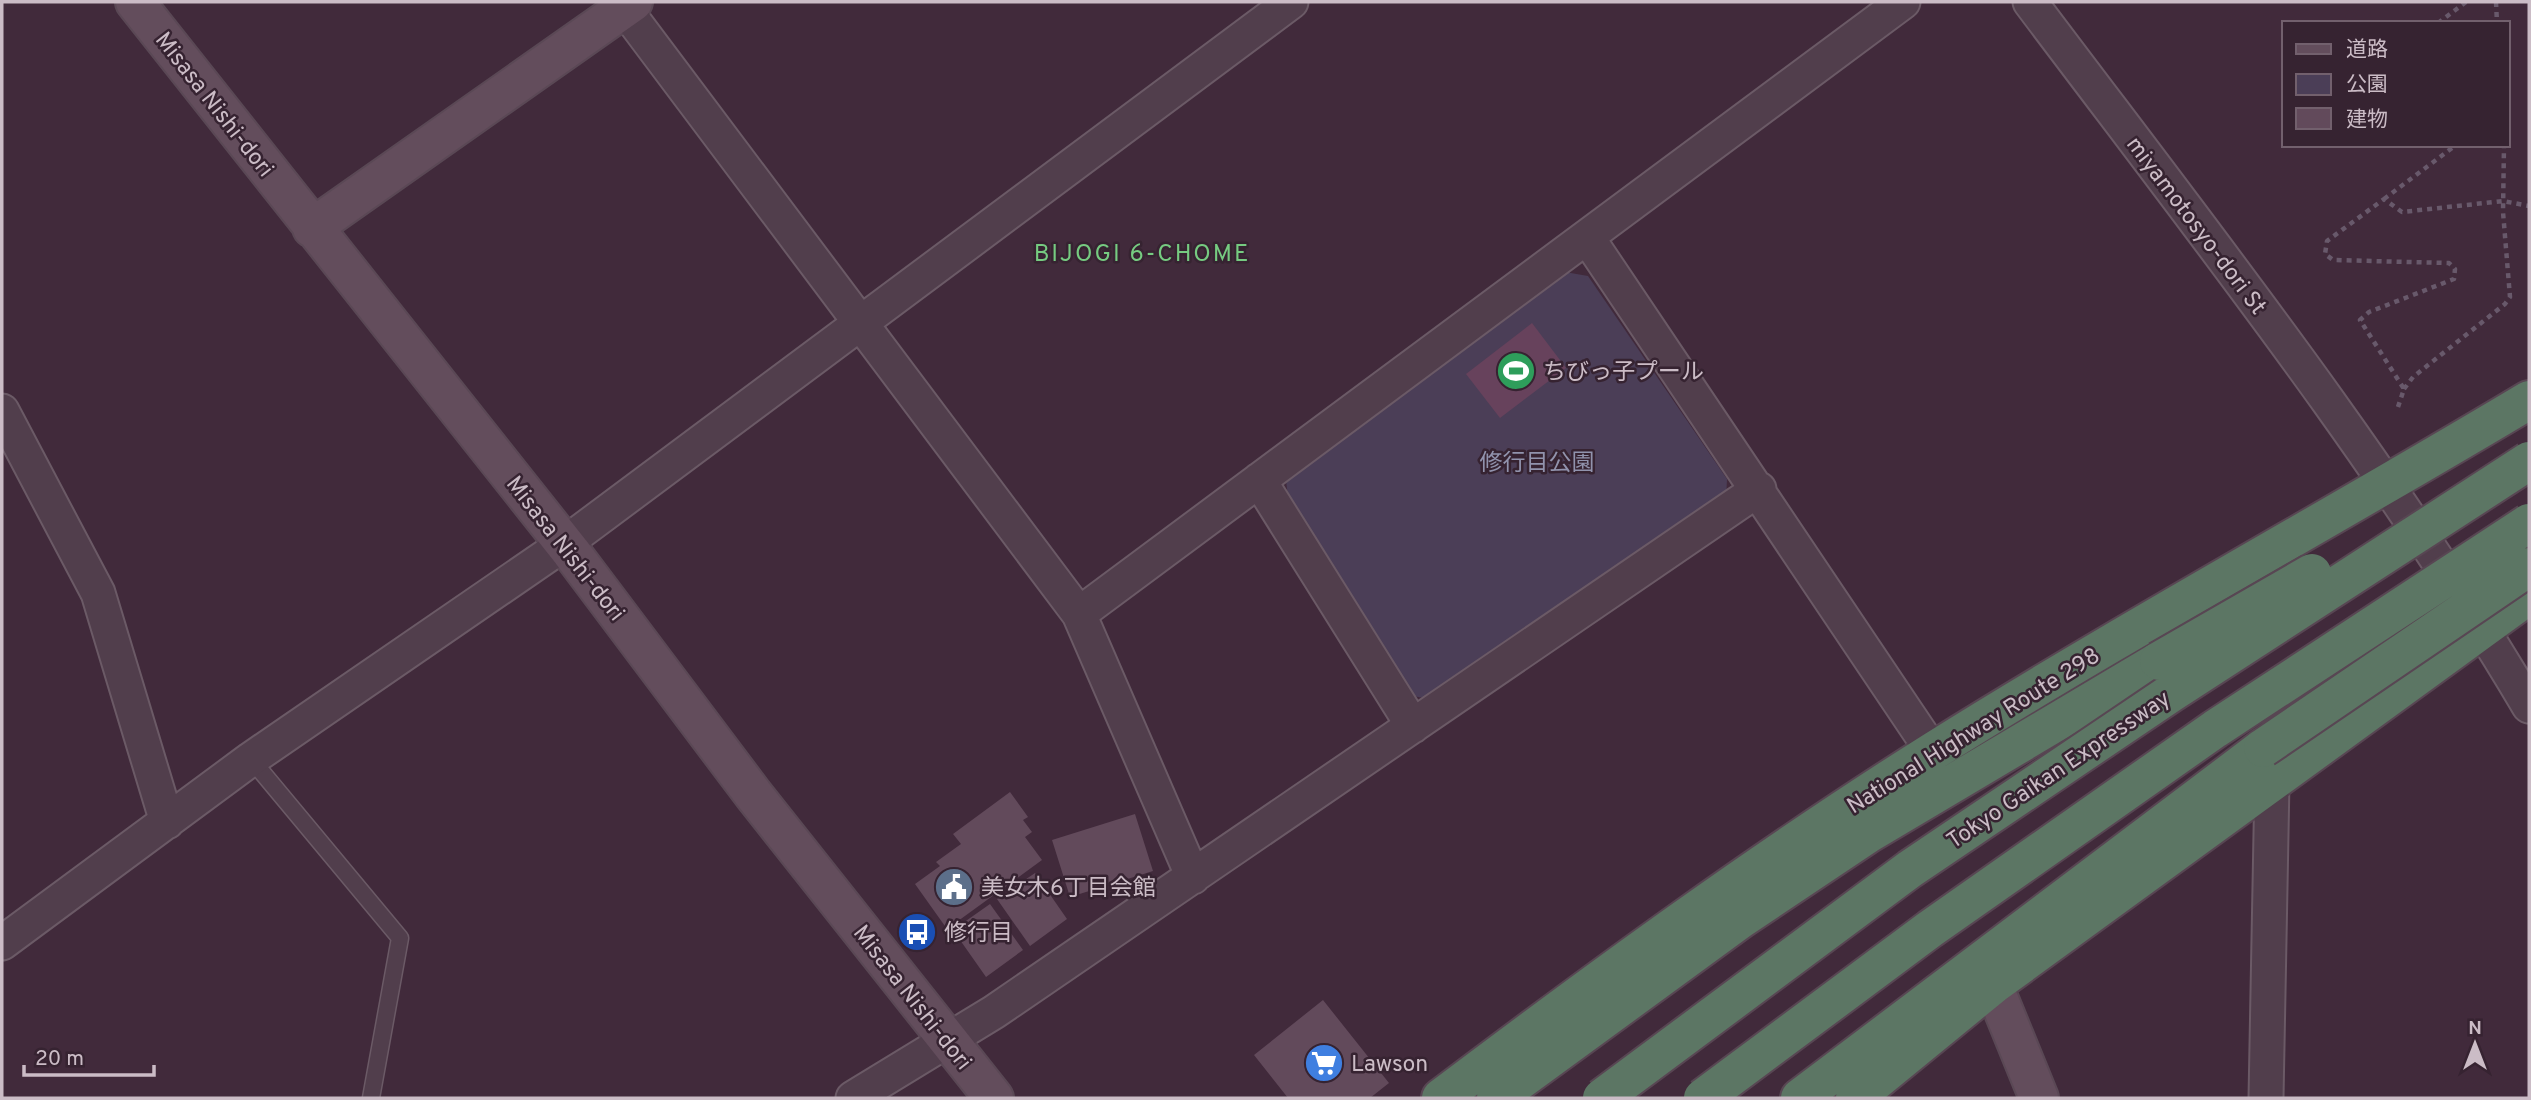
<svg xmlns="http://www.w3.org/2000/svg" width="2531" height="1100" viewBox="0 0 2531 1100" font-family="Overpass,'Noto Sans JP',sans-serif">
  <style>
    .green { fill: #4b3e57 }
    .water { fill: #67425c }
    .building { fill: #624a5b }
    .lines { fill: none; stroke-linecap: round; stroke-linejoin: round }
    .lane-casing { stroke: #6b5a66; stroke-width: 19 }
    .street-casing { stroke: #6b5a66; stroke-width: 37 }
    .secondary-casing { stroke: #5a4855; stroke-width: 42 }
    .highway-casing { stroke: #584653; stroke-width: 42 }
    .path { stroke: #68596b; stroke-width: 4.5; stroke-dasharray: 5 5; stroke-linecap: butt }
    .lane { stroke: #513e4c; stroke-width: 16 }
    .street { stroke: #513e4c; stroke-width: 33 }
    .secondary { stroke: #634d5c; stroke-width: 38 }
    .highway { stroke: #5c7664; stroke-width: 38 }
    .highway-bridge-casing { stroke: #584653; stroke-width: 42; stroke-linecap: butt }
    .highway-bridge { stroke: #5c7664; stroke-width: 38 }
    .labels { text-anchor: middle; stroke-width: 5; stroke-linejoin: round; paint-order: stroke }
    .street-label { font-size: 23px; fill: #cbbcc6; stroke: #362331 }
    .poi-label { font-size: 23px; fill: #cbbcc6; stroke: #362331; text-anchor: start }
    .park-label { font-size: 23px; fill: #9193ad; stroke: #362331 }
    .neighbourhood-label { font-size: 24px; letter-spacing: 2px; fill: #76cb81; stroke: #362331 }
  </style>
  <rect width="100%" height="100%" fill="#412a3b"/>
  <path class="green" d="M1565,272L1588,276L1727,479L1726,501L1423,698L1409,695L1288,497L1286,480Z"/>
  <path class="water" d="M1532,323L1566,368L1500,418L1466,374Z"/>
  <path class="building" d="M1010,792L1028,817L1023,820L1032,832L1025,837L1042,860L947,929L915,884L940,866L936,862L961,844L953,834Z
    M1135,814L1153,871L1070,897L1052,840Z
    M1035,873L1067,919L1030,946L997,899Z
    M990,904L1023,950L986,977L953,930Z
    M1323,1000L1389,1083L1370,1098H1288L1254,1055Z"/>
  <g class="lines">
    <g class="lane-casing">
      <path id="lane" d="M251,759L400,938L371,1098"/>
    </g>
    <g class="street-casing">
      <path id="street" d="M2030,2C2203,232 2382,458 2529,706
        M624,8L1079,614L1193,877
        M1587,237L1933,752
        M2,411L98,593L167,822
        M1259,480L1413,726
        M1079,614L1903,2
        M2,943L251,759L564,544L1291,2
        M853,1098L994,1012L1759,489
        M2266,1098L2272,781"/>
    </g>
    <g class="secondary-casing">
      <path id="secondary" d="M135,2L571,552L753,794L994,1098
        M312,228L633,2
        M1993,985L2039,1098"/>
    </g>
    <g class="highway-casing">
      <path id="highway" d="M1441,1098C1601,977 1765,857 1935,750C2130,628 2332,518 2529,400
        M1496,1098L1741,919L1868,834L2159,661
        M1800,1098L2263,748
        M1855,1098L1993,985L2529,595"/>
    </g>
    <path class="path" d="M2496,2L2497,23
      M2438,23L2466,2
      M2384,199L2456,145
      M2404,389L2413,377L2505,304L2510,297L2503,212L2504,145
      M2398,407L2404,389L2360,320L2369,312L2454,279L2455,269L2449,263L2333,260L2325,254L2327,241L2384,199L2402,212L2503,201L2529,206"/>
    <use href="#lane" class="lane"/>
    <use href="#street" class="street"/>
    <use href="#secondary" class="secondary"/>
    <use href="#highway" class="highway"/>
    <g class="highway-bridge-casing">
      <path id="highway-bridge" d="M2159,661L2312,573
        M2263,748L2529,567
        M1602,1098L1910,869L2171,693L2529,461
        M1703,1098L1930,929L2215,729L2529,523"/>
    </g>
    <use href="#highway-bridge" class="highway-bridge"/>
  </g>
  <defs>
    <g id="stadium-disc" transform="scale(2.0125)"><circle r="9.5" fill="#2e9e5b" stroke="#362331"/><path d="M0-5a6.5 5 0 1 0 0 10a6.5 5 0 1 0 0-10ZM-3.5-1.8h7v3.6h-7Z" fill="#fff"/></g>
    <g id="civic-disc" transform="scale(2.0125)"><circle r="9.5" fill="#5c6f8a" stroke="#362331"/><path d="M-.6-6.5H3V-4.5H.6V-3L4-1V1h2V6H-6V1h2V-1L-.6-3ZM-1.2 2.5V6h2.4V2.5Z" fill="#fff"/></g>
    <g id="bus-disc" transform="scale(2.0125)"><circle r="9.5" fill="#1a4fb4" stroke="#362331"/><path d="M-5-6H5V4H4V6H2V4H-2V6H-4V4H-5ZM-3.5-4V0h7V-4ZM-3.5 1.2v1.5H-2V1.2ZM2 1.2v1.5H3.5V1.2Z" fill="#fff"/></g>
    <g id="supermarket-disc" transform="scale(2.0125)"><circle r="9.5" fill="#3f7fe0" stroke="#362331"/><path d="M-6-5.5h2.5l.6 2H6L4.5 2H-2.5L-4.4-4H-6ZM-1.5 3.2a1.3 1.3 0 1 0 .1 0ZM3 3.2a1.3 1.3 0 1 0 .1 0Z" fill="#fff"/></g>
  </defs>
  <g fill-rule="evenodd">
    <use href="#stadium-disc" x="1516" y="371"/>
    <use href="#civic-disc" x="954" y="887"/>
    <use href="#bus-disc" x="917" y="932"/>
    <use href="#supermarket-disc" x="1324" y="1063"/>
  </g>
  <g class="labels">
    <g class="street-label">
      <text transform="translate(215 104) rotate(52)" y="8">Misasa Nishi-dori</text>
      <text transform="translate(2197 225) rotate(53)" y="8">miyamotosyo-dori St</text>
      <text transform="translate(566 548) rotate(52)" y="8">Misasa Nishi-dori</text>
      <text transform="translate(1973 730) rotate(-32)" y="8">National Highway Route 298</text>
      <text transform="translate(2058 769) rotate(-34)" y="8">Tokyo Gaikan Expressway</text>
      <text transform="translate(913 997) rotate(52)" y="8">Misasa Nishi-dori</text>
    </g>
    <g class="poi-label">
      <text x="1543" y="379">ちびっ子プール</text>
      <text x="981" y="895">美女木6丁目会館</text>
      <text x="944" y="940">修行目</text>
      <text x="1351" y="1071">Lawson</text>
    </g>
    <g class="park-label">
      <text x="1537" y="470">修行目公園</text>
    </g>
    <g class="neighbourhood-label">
      <text x="1142" y="261">BIJOGI 6-CHOME</text>
    </g>
  </g>
  <rect width="2531" height="1100" fill="none" stroke="#cbbcc6" stroke-width="7"/>
  <rect x="2282" y="21" width="228" height="126" fill="#362331" stroke="#72606d" stroke-width="2"/>
  <rect x="2296" y="44" width="35" height="10" fill="#634d5c" stroke="#72606d" stroke-width="2"/>
  <text x="2346" y="56" font-size="21" fill="#cbbcc6">道路</text>
  <rect x="2296" y="74" width="35" height="21" fill="#4b3e57" stroke="#72606d" stroke-width="2"/>
  <text x="2346" y="91" font-size="21" fill="#cbbcc6">公園</text>
  <rect x="2296" y="108" width="35" height="21" fill="#624a5b" stroke="#72606d" stroke-width="2"/>
  <text x="2346" y="126" font-size="21" fill="#cbbcc6">建物</text>
  <g transform="translate(2475 1044)" stroke="#362331" stroke-width="5" paint-order="stroke">
  <path d="M0-5L12 26L0 18L-12 26Z" fill="#cbbcc6"/>
  <text y="-10" font-size="19" font-weight="bold" text-anchor="middle" fill="#cbbcc6">N</text>
  </g>
  <path d="M24 1065v10h130v-10" fill="none" stroke="#cbbcc6" stroke-width="3.5"/>
  <text x="35" y="1065" font-size="21" fill="#cbbcc6" stroke="#362331" stroke-width="5" paint-order="stroke">20 m</text>
</svg>
